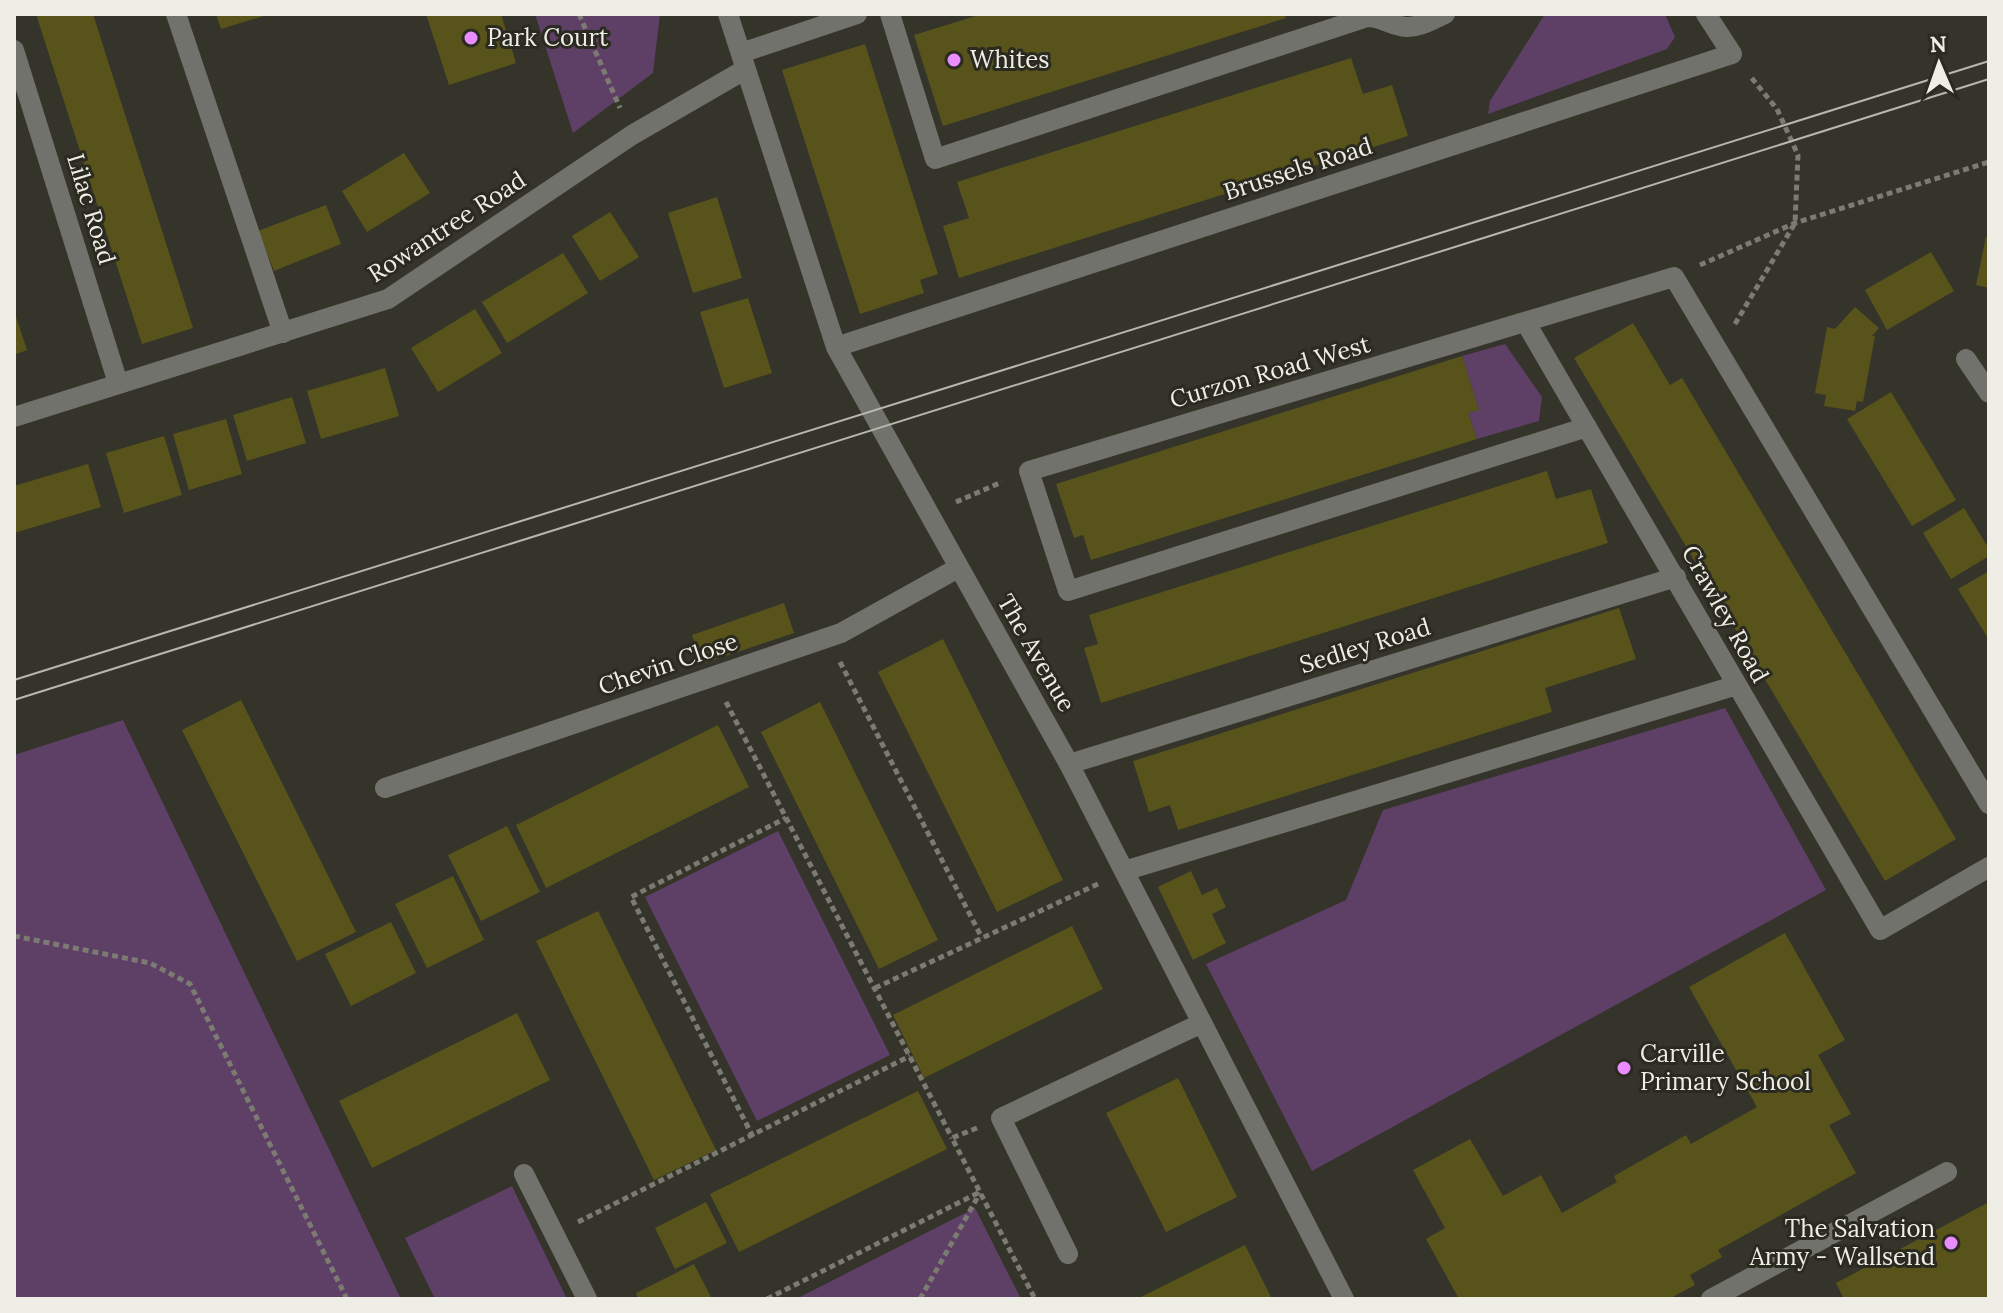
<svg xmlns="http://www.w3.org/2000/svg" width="2003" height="1313" viewBox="0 0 2003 1313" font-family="Lora,serif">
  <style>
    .green { fill: #5e3f65 }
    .building { fill: #57531b }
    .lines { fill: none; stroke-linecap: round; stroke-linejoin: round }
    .path { stroke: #7b7b72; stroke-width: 5; stroke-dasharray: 6 4; stroke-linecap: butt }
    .minor { stroke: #72726d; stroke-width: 20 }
    .tram { stroke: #b7b6af; stroke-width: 2 }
    .poi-dot { fill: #e98dfe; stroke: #2b2a21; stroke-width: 3 }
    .labels { text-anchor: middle; stroke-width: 6; stroke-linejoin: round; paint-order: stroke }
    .poi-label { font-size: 24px; fill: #eeeee7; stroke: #2b2a21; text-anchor: start }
    .street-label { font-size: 24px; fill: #eeeee7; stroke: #2b2a21 }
  </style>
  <rect width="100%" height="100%" fill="#35342a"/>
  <path class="green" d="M535,14H660L653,73L573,133Z
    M1545,14H1665L1675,37L1667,49L1488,114L1490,101Z
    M1505,344L1542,397L1539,421L1477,439L1468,413L1479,410L1462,356Z
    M1725,708L1826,890L1312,1171L1206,964L1346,900L1383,810Z
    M123,720L401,1299H14V755Z
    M778,831L890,1055L757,1121L645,897Z
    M512,1186L567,1299H435L405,1238Z
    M975,1208L1021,1299H796Z"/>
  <path class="building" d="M36,14H93L193,328L142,344Z
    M216,14H266L267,15L221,29Z
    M426,14H501L516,63L449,85Z
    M982,14H1284L1286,18L943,126L914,35Z
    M865,44L938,274L920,280L924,293L860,314L782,70Z
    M1351,58L1363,94L1392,85L1408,136L959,278L943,226L969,218L957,182Z
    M404,153L430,193L367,232L342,191Z
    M717,197L742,278L693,293L668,213Z
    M326,205L341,244L274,271L258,231Z
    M610,212L639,257L600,281L572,236Z
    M1986,237L1989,238V288L1976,285Z
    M1931,252L1954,291L1887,330L1865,290Z
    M563,253L588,293L507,343L482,302Z
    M748,298L772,373L724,388L700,312Z
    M1855,307L1879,328L1872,336H1875L1863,402L1857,401L1855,411L1824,406L1826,395L1815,393L1827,327L1835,329Z
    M475,309L502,353L438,392L411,348Z
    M14,311L27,350L14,355Z
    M1633,323L1670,385L1682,378L1956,839L1885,881L1574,358Z
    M1462,356L1479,410L1468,413L1477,439L1091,560L1083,535L1074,538L1056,484Z
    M385,368L399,416L321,439L307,391Z
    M1891,392L1956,500L1912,526L1847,419Z
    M292,397L306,443L247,461L233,415Z
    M226,419L242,474L189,490L173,434Z
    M164,436L182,495L124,513L106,453Z
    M88,464L101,507L14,533V486Z
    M1547,471L1556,499L1591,489L1608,543L1101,703L1084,648L1098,644L1089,615Z
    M1964,508L1989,549V556L1951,579L1923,533Z
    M1989,571V640L1958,589Z
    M784,603L794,633L702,664L692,635Z
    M1619,608L1636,659L1545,688L1552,712L1178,830L1170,805L1149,812L1133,761Z
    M943,639L1063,880L997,912L878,672Z
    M241,700L356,932L297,961L182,730Z
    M820,702L938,940L879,969L761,732Z
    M718,725L749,787L546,888L516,825Z
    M507,826L540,892L481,921L448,855Z
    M1191,871L1202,895L1217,888L1226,907L1212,914L1226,943L1193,960L1158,887Z
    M453,876L484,940L427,968L395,904Z
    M598,911L716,1150L654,1180L536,941Z
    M391,922L416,973L351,1006L325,954Z
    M1072,926L1103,989L924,1078L893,1015Z
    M1785,933L1845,1040L1818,1055L1851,1114L1829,1125L1856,1173L1718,1250L1722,1257L1690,1275L1695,1285L1669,1299H1459L1426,1239L1445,1228L1413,1170L1470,1139L1503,1196L1541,1175L1562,1213L1617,1182L1614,1176L1686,1135L1691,1144L1757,1107L1689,987Z
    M517,1013L550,1080L372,1168L339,1101Z
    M1178,1078L1237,1197L1166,1232L1106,1113Z
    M918,1091L947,1149L739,1252L710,1194Z
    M706,1202L727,1243L675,1269L655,1228Z
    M1989,1202V1299H1844L1836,1283Z
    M1245,1245L1272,1299H1137Z
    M694,1264L712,1299H638L636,1293Z"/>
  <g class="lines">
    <path class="path" d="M579,14L620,108
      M1700,265L1795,223L1989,162
      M1735,324L1795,223L1798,155L1777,109L1750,76
      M956,502L1002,482
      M840,662L982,938
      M726,702L952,1138
      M14,936L150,963L190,984L347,1299
      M875,988L1098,884
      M977,1128L952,1138L1035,1299
      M753,1137L631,897L786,818
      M578,1222L910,1056
      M767,1299L980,1192
      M920,1299L980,1193"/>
    <path class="minor" d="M176,14L283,333
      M728,14L836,347L1069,764L1344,1299
      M890,14L935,159L1367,17C1382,17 1392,26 1406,27C1419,28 1433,19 1445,14
      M14,50L118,383
      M741,53L857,14
      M1526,323L1880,930L1989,867
      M836,347L1732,54L1706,14
      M1966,359L1989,393
      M14,417L388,299L632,135L746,69
      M1587,427L1068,591L1029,471L1674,277L1989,804
      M1069,764L1676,577
      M385,788L841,633L958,568
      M1124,871L1734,686
      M524,1174L587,1299
      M1068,1254L1001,1118L1202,1023
      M1711,1299L1947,1172"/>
    <path class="tram" d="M14,680L1989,61
      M14,700L1989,79"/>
  </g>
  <g class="poi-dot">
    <circle cx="471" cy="38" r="8"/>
    <circle cx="954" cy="60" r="8"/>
    <circle cx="1624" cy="1068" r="8"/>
    <circle cx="1951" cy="1243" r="8"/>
  </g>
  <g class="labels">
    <g class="poi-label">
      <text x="487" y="46">Park Court</text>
      <text x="970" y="68">Whites</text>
      <text x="1640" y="1062">Carville<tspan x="1640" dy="28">Primary School</tspan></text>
      <text x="1935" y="1237" text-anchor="end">The Salvation<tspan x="1935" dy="28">Army - Wallsend</tspan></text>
    </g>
    <g class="street-label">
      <text transform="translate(1298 169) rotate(-18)" y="8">Brussels Road</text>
      <text transform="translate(91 209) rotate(73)" y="8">Lilac Road</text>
      <text transform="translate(447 227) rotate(-33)" y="8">Rowantree Road</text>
      <text transform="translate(1270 372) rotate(-16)" y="8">Curzon Road West</text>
      <text transform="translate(1725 614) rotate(61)" y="8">Crawley Road</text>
      <text transform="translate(1365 646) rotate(-17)" y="8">Sedley Road</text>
      <text transform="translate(1036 653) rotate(60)" y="8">The Avenue</text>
      <text transform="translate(668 664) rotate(-19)" y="8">Chevin Close</text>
    </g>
  </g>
  <rect width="2003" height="1313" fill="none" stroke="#eeeee7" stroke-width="32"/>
  <g transform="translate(1939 64) rotate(358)" stroke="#2b2a21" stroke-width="6" paint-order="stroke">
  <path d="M0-6L14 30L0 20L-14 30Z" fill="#eeeee7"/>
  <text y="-12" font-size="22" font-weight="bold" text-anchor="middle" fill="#eeeee7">N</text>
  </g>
</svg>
